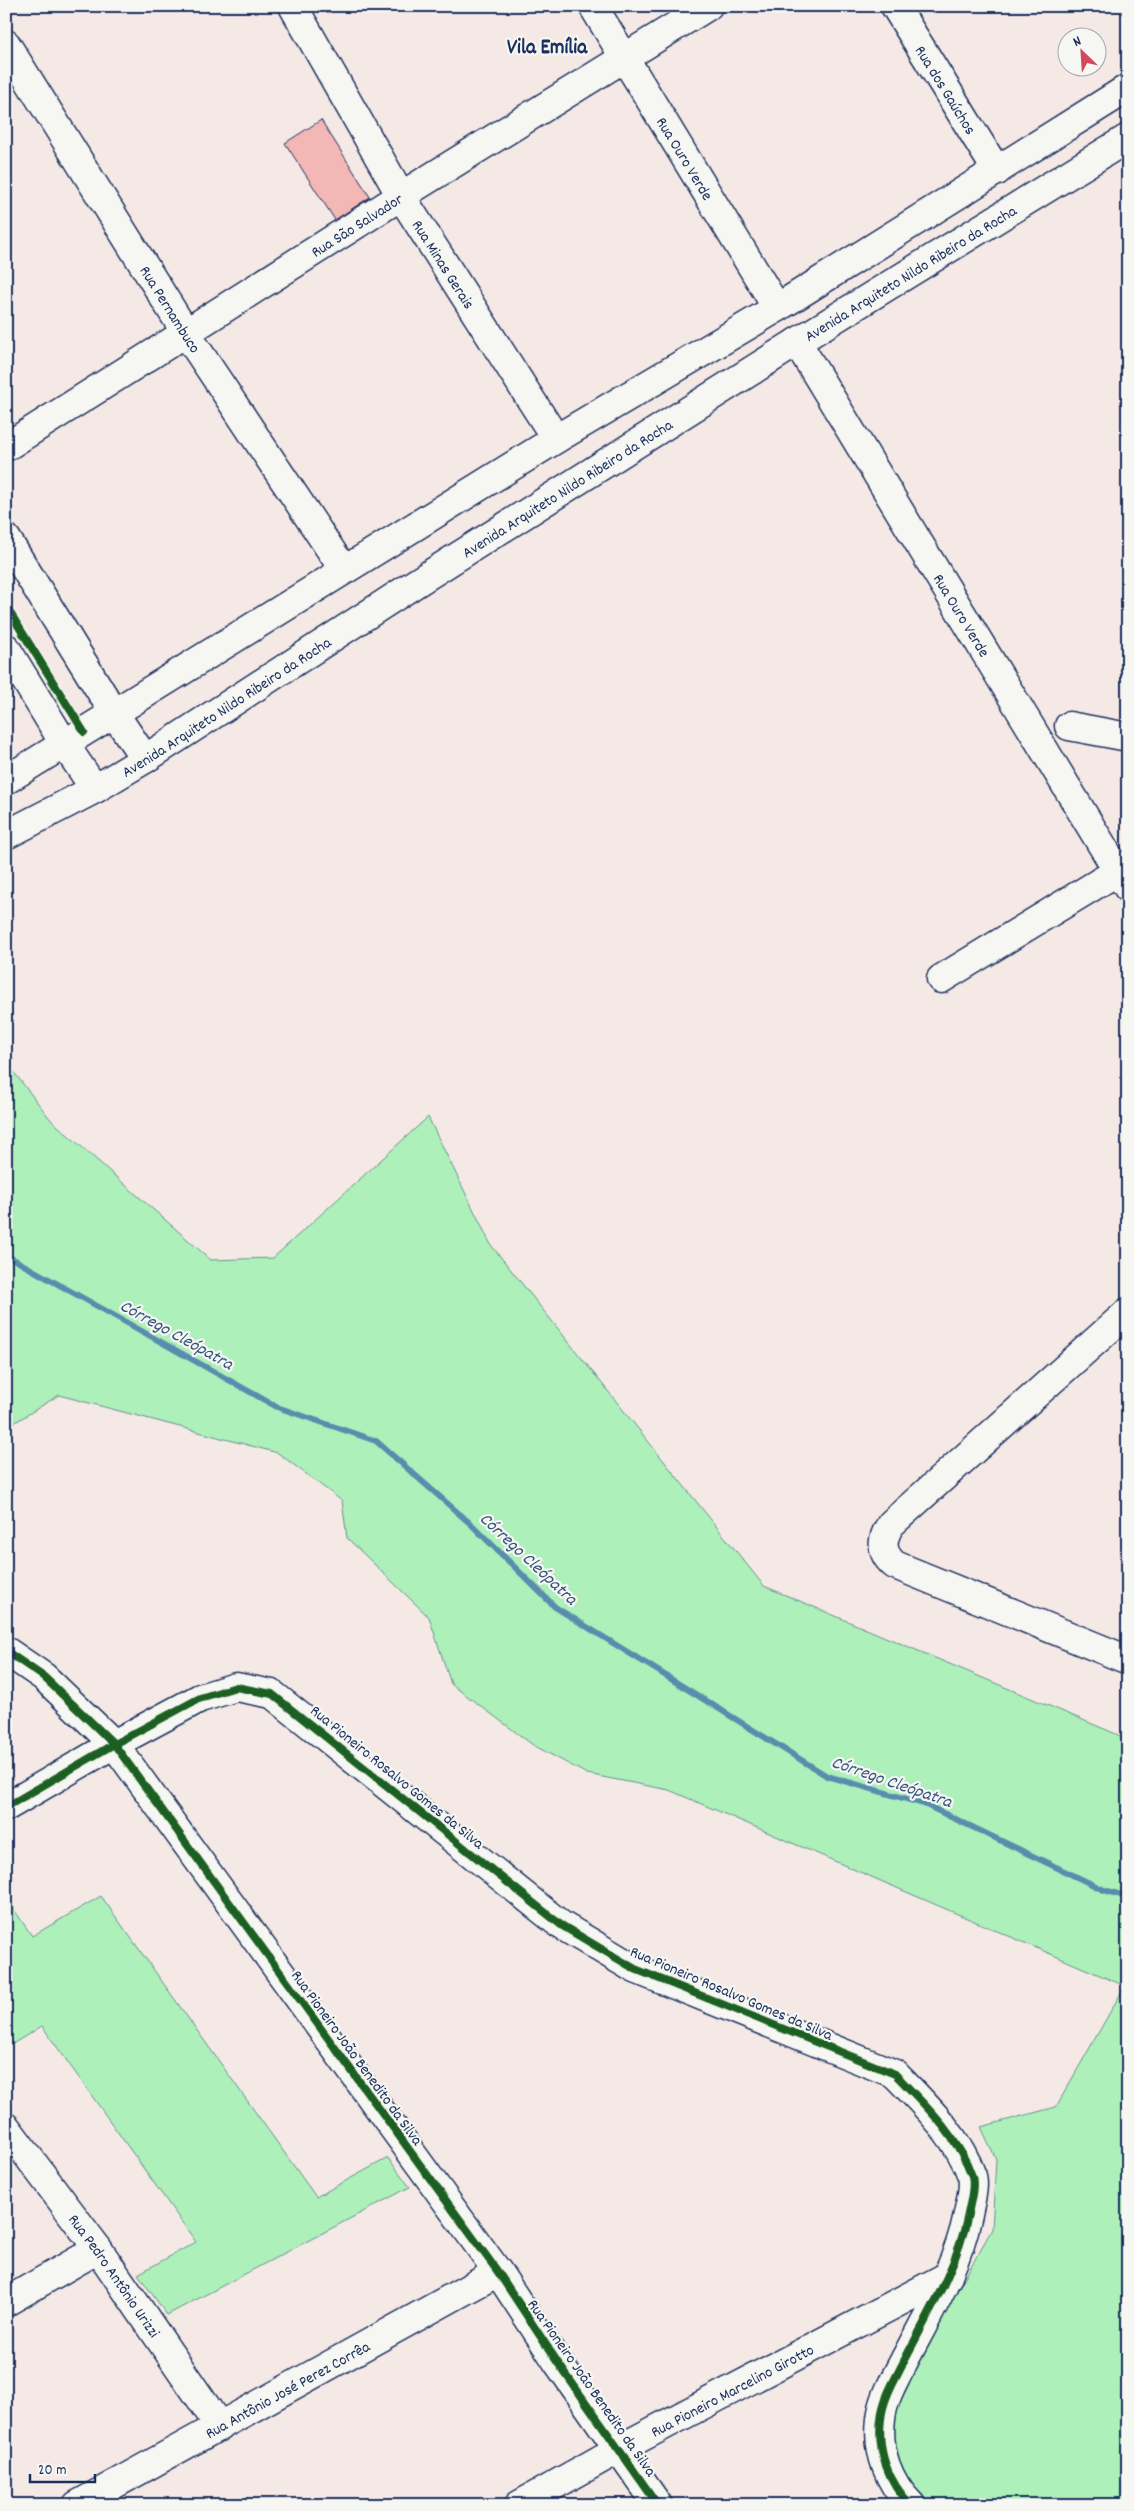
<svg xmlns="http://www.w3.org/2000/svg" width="1134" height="2511" viewBox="0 0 1134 2511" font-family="Dekko,sans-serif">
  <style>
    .green { fill: #adf0ba; stroke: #64908c }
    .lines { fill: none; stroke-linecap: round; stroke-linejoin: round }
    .stream { stroke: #598dae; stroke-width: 6 }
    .building { fill: #f3b7b5; stroke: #1b2f5e }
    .minor-casing { stroke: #1b2f5e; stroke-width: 31 }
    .major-casing { stroke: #1b2f5e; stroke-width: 31 }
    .minor { stroke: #f6f6f2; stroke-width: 28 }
    .major { stroke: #f6f6f2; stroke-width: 28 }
    .cycleway-casing { stroke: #f6f6f2; stroke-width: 11 }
    .cycleway { stroke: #1b5e20; stroke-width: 8 }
    .labels { text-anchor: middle; stroke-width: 4.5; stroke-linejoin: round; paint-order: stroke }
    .street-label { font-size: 16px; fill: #1b2f5e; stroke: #f6f6f2 }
    .water-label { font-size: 18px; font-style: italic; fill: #355680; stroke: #f6f6f2 }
    .district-label { font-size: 21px; font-weight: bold; fill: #1b2f5e; stroke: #f6f6f2 }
  </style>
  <rect width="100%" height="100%" fill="#f5e9e6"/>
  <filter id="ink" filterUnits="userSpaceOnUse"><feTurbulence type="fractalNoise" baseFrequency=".02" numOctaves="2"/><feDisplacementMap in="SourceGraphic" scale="10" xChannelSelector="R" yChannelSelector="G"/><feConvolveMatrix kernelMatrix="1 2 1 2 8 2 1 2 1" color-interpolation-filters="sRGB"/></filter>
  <g filter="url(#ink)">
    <path class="green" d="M6,1062L51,1120L211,1260L273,1258L428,1117L491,1245L764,1586L1128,1739V2505H934L908,2482L888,2442L897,2398L992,2229L996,2159L981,2127L1056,2107L1125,1986L669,1790L587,1774L533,1745L451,1684L429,1617L347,1538L342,1501L278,1453L59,1395L6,1428Z
      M101,1896L316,2197L388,2158L410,2187L167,2315L138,2274L196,2242L42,2026L6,2048V1898L32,1936Z"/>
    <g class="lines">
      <path class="stream" d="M6,1255L277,1407L376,1441L472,1525L555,1607L827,1776L924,1804L1104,1890L1128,1897"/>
    </g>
    <path class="building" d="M321,120L370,197L335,220L285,143Z"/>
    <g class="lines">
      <g class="minor-casing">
        <g id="minor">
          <path id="s1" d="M293,6L401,196L556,439"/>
          <path id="s2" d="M593,6L777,308"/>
          <path id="s3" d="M895,6L997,171"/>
          <path id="s4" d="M6,44L186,333L344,570"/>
          <path id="s5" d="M797,342L1128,888"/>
          <path id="s6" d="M6,447L401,196L708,6"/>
          <path d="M1069,726L1128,737"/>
          <path d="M941,979L1128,865"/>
          <path d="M1128,1312L891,1524C881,1539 880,1553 895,1565L1128,1660"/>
          <path d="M6,1651L44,1677L114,1744L498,2272L558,2363L658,2505"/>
          <path d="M6,1807L114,1744L200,1698L236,1687L272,1694L561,1925L635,1969L895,2074C924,2104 958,2136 972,2176C975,2187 970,2203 968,2214C958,2265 929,2313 905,2359C896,2377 883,2398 881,2419C877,2451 888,2482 911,2505"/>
          <path id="s7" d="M6,2127L98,2249L220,2427"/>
          <path d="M6,2302L98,2249"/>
          <path id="s8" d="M77,2505L498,2272"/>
          <path id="s9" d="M519,2505L619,2449L948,2276"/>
        </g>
      </g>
      <g class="major-casing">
        <g id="major">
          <path d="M6,538L114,713L145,759"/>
          <path d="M6,648L65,745L95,789"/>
          <path d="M6,780L556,439L777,308L1128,88"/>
          <path id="s10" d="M6,835L95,789L145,759L416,583L797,342L1128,138"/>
        </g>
      </g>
      <use href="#minor" class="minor"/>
      <use href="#major" class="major"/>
      <g class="cycleway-casing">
        <path id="cycleway" d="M6,606L84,732
          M6,1651L44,1677L114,1744L498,2272L558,2363L658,2505
          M6,1807L114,1744L200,1698L236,1687L272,1694L561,1925L635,1969L895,2074C924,2104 958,2136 972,2176C975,2187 970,2203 968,2214C958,2265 929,2313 905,2359C896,2377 883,2398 881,2419C877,2451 888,2482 911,2505"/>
      </g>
      <use href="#cycleway" class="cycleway"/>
    </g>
  </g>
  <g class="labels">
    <g class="street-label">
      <text dy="6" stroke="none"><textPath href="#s3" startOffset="98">Rua dos Gaúchos</textPath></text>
      <text dy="6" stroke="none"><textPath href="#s2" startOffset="178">Rua Ouro Verde</textPath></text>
      <text dy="6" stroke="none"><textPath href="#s6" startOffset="415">Rua São Salvador</textPath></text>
      <text dy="6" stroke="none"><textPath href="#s1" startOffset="299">Rua Minas Gerais</textPath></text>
      <text dy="6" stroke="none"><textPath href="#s10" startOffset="1065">Avenida Arquiteto Nildo Ribeiro da Rocha</textPath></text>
      <text dy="6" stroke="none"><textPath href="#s4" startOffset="312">Rua Pernambuco</textPath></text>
      <text dy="6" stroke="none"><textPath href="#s10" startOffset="660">Avenida Arquiteto Nildo Ribeiro da Rocha</textPath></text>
      <text dy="6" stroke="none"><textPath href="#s5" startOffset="319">Rua Ouro Verde</textPath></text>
      <text dy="6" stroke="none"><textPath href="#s10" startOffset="255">Avenida Arquiteto Nildo Ribeiro da Rocha</textPath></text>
      <text transform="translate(398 1776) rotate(39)" y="6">Rua Pioneiro Rosalvo Gomes da Silva</text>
      <text transform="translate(732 1992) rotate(23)" y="6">Rua Pioneiro Rosalvo Gomes da Silva</text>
      <text transform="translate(358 2057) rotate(54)" y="6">Rua Pioneiro João Benedito da Silva</text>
      <text dy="6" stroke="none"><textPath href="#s7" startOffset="184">Rua Pedro Antônio Urizzi</textPath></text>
      <text transform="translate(593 2387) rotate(55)" y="6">Rua Pioneiro João Benedito da Silva</text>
      <text dy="6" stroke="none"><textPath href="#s8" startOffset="240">Rua Antônio José Perez Corrêa</textPath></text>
      <text dy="6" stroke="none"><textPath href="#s9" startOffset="242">Rua Pioneiro Marcelino Girotto</textPath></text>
    </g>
    <g class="water-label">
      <text transform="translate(177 1334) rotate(29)" y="6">Córrego Cleópatra</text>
      <text transform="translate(529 1558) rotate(43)" y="6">Córrego Cleópatra</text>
      <text transform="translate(892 1781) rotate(19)" y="6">Córrego Cleópatra</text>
    </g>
    <g class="district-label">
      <text x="547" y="53">Vila Emília</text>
    </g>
  </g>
  <rect width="1134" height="2511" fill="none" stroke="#f6f6f2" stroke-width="25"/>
  <rect x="12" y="12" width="1109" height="2486" fill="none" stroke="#1b2f5e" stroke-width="2" filter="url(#ink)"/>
  <g transform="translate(1082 52) rotate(335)"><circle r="24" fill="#f6f6f2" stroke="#9ea6b7"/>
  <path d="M0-4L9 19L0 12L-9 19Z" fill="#d1495b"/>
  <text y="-8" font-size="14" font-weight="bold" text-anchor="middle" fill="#1b2f5e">N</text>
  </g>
  <path d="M30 2474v8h65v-8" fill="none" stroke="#1b2f5e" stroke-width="2.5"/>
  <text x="38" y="2474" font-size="15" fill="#1b2f5e" stroke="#f6f6f2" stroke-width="4" paint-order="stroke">20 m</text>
</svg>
